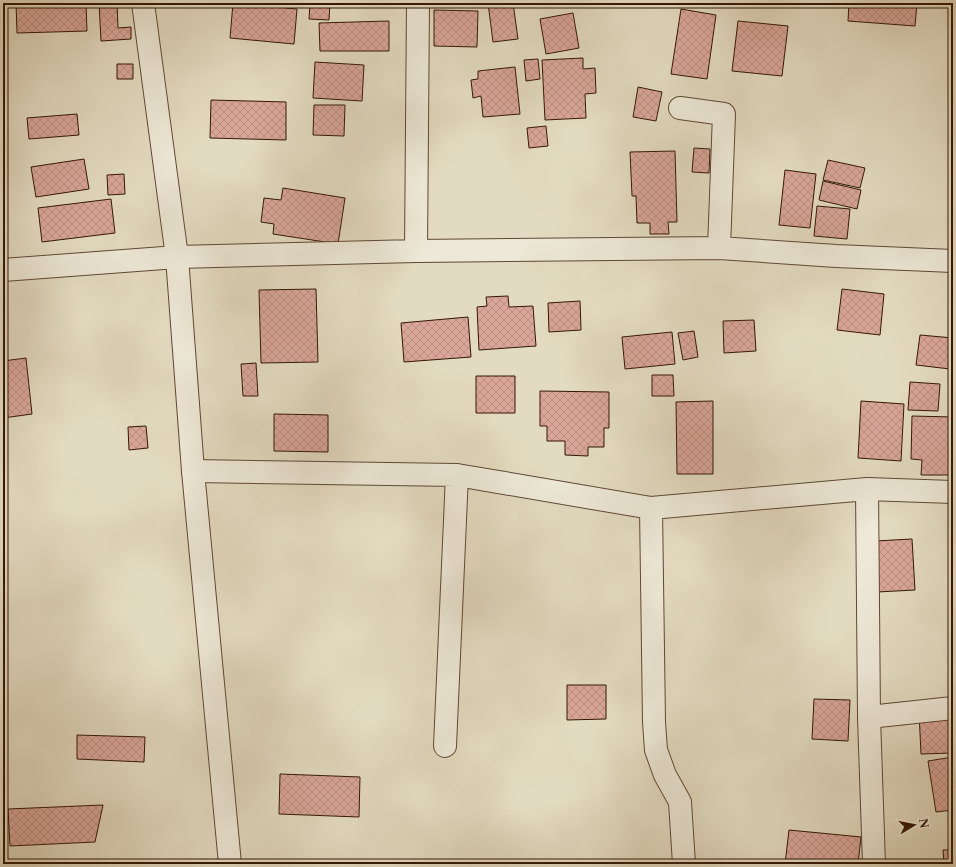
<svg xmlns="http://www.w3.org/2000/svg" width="956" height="867" viewBox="0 0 956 867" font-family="'Libre Caslon Text',serif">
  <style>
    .building { fill: url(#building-cross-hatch); stroke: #331705 }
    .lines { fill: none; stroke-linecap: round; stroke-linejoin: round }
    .minor-casing { stroke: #5f4834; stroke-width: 24 }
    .tertiary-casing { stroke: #5f4834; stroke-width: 24 }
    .minor { stroke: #ede8d7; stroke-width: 22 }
    .tertiary { stroke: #ede8d7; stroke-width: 22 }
  </style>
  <defs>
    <pattern id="building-cross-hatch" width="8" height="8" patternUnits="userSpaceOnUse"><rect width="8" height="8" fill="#d9a699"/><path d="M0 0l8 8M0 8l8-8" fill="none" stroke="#bb8e82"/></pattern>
  </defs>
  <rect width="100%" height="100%" fill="#e3dbc1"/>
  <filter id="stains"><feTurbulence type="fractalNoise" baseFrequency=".005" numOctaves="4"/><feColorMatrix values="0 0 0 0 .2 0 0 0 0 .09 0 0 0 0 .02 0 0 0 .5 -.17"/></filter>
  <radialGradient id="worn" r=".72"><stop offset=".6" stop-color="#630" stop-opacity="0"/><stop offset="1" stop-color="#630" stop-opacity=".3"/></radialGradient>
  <path class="building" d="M16,3H86L87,31L17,33Z
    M99,3H117L118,28L131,27V39L101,41Z
    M233,3L297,9L294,44L230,38Z
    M310,3H330L329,20L309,19Z
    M488,3H513L518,39L493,42Z
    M849,3H917L915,26L848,21Z
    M681,9L716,15L707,79L671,74Z
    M434,10L478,11L477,47L434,46Z
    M573,13L579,48L546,54L540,19Z
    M389,21V51H320L319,23Z
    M738,21L788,26L782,76L732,71Z
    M583,58V69L595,68L596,93L585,94L586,118L545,120L542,60Z
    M538,59L540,79L526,81L524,60Z
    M315,62L364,65L362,101L313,98Z
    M117,64H133V79H117Z
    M515,67L520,114L483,117L481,96L473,98L471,80L478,79V71Z
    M638,87L662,92L656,121L633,117Z
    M211,100L286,102V140L210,138Z
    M314,105H345L344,136L313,135Z
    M77,114L79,135L29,139L27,118Z
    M546,126L548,146L529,148L527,128Z
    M694,148L710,149L709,173L692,172Z
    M675,151L677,222H668L669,234H650V223H637L636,196H632L630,152Z
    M84,159L89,189L36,197L31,167Z
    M828,160L865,168L860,188L823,180Z
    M785,170L816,174L810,228L779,225Z
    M124,174L125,194L108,195L107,175Z
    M823,181L861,190L857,209L819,200Z
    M283,188L345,198L338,244L273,234L274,224L261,222L264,198L281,200Z
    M111,199L115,233L42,242L38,208Z
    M817,206L850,209L847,239L814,236Z
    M316,289L318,362L261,363L259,290Z
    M842,289L884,294L880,335L837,330Z
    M508,296L509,307L533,306L536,346L479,350L477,307L487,306L486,297Z
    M580,301L581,330L549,332L548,303Z
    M468,317L471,357L404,362L401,323Z
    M754,320L756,351L724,353L723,321Z
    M694,331L698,357L683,360L678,333Z
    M672,332L675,364L625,369L622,337Z
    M920,335L953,338L950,369L916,365Z
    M26,358L32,414L3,418V361Z
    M256,363L258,396H243L241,364Z
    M652,375H673L674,396H652Z
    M476,376H515V413H476Z
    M910,382L940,384L938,411L908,410Z
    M540,391L609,392V428H604V447H588V456L565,455V441H547V426H540Z
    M713,401V474H677L676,402Z
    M861,401L904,404L901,461L858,458Z
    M274,414L328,415V452L274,451Z
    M912,416L953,417V475H921L922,460L911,459Z
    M146,426L148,448L129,450L128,427Z
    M912,539L915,590L877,592L875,541Z
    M567,685H606V719L567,720Z
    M814,699L850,700L848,741L812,739Z
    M953,710V753L921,754L919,712Z
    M77,735L145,737L144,762L77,759Z
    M953,757V810L936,812L928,761Z
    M280,774L360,777L359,817L279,814Z
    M103,805L95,842L10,846L8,809Z
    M789,830L861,837L858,864H785Z
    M943,850H953V864H944Z"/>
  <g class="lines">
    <g class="minor-casing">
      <path id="minor" d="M680,108L724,114L719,248
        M416,251L418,3
        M3,270L177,257L416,251L719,248L836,256L953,261
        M193,471L457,475L651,508L867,489L953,492
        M867,489L869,717L874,864
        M651,508L654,722L656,750L665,775L680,802L684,864
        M869,717L953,708
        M445,746L457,475"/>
    </g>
    <g class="tertiary-casing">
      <path id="tertiary" d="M143,3L177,257L193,471L230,864"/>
    </g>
    <use href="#minor" class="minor"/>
    <use href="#tertiary" class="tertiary"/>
  </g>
  <rect width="956" height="867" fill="none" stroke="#e3dbc1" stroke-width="16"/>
  <rect x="4" y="4" width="948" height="859" fill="none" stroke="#331705" stroke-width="2"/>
  <rect x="8" y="8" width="940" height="851" fill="none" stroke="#331705"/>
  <g transform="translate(914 825) rotate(80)" stroke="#ede8d7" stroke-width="3" paint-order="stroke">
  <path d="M0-3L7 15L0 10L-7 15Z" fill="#331705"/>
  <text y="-6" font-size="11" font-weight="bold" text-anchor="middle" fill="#331705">N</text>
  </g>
  <rect width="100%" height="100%" filter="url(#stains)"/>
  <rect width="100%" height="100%" fill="url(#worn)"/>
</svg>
